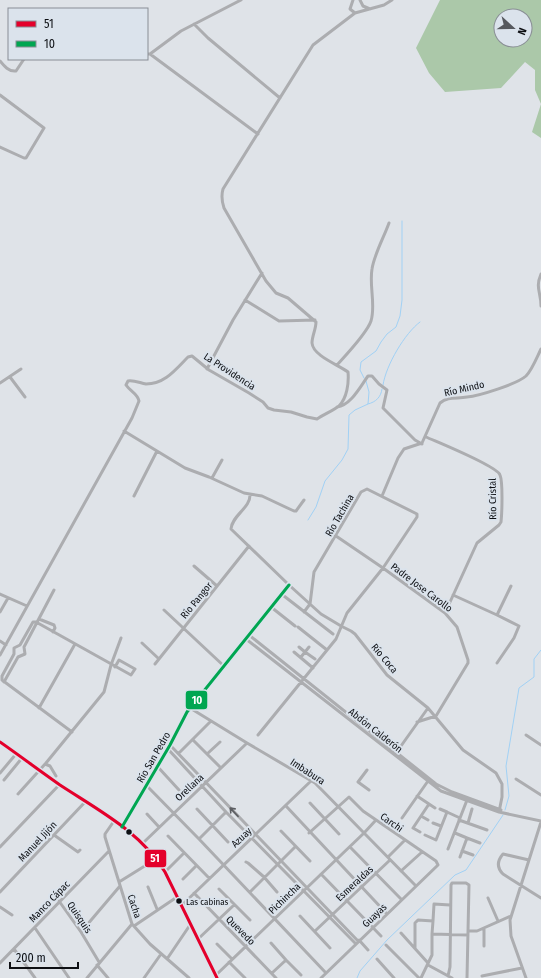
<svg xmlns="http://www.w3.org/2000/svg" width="541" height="978" viewBox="0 0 541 978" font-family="'Fira Sans Condensed',sans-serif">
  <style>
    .forest { fill: #abc8a9; fill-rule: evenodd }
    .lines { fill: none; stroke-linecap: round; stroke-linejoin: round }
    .stream { stroke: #a1d1f5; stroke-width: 1 }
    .minor { stroke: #acadb0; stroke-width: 3 }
    .bus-1-casing { stroke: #dbe3ec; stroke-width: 6 }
    .bus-2-casing { stroke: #dbe3ec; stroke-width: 6 }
    .bus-1 { stroke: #e4002b; stroke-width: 3 }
    .bus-2 { stroke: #00a651; stroke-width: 3 }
    .oneway { stroke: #5c5e62 }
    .bus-dot { fill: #0d0f13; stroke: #dbe3ec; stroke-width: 1.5 }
    .labels { text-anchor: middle; stroke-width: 4; stroke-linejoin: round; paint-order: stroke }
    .bus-label { font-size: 9px; fill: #0d0f13; stroke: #dbe3ec; text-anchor: start }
    .street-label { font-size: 10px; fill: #0d0f13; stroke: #dbe3ec }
    .line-badge { stroke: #dbe3ec; stroke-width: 1.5 }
    .badge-label { font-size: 11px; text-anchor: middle; font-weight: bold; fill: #fff }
  </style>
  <rect width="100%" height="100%" fill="#dfe3e8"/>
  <path class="forest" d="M440,0H541V138L532,132L541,104L535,90V70L525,62L501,88L445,92L429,73L416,48ZM501,16H525V40H501Z"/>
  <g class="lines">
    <path class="stream" d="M364,378L360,370L361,362L376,351L381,342L387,334L396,327L400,316L402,300V221
      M383,385C386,365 405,333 420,322
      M368,404C376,402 381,397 382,389
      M308,520L316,507L325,481L342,460L348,449L349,415L355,410L368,404L369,392L366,381
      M505,810L509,796L506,766L519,688L534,677V659L541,650
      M357,978L360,971L387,940L455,875L466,870L503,815"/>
    <path class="minor" d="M353,0L350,9L355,13
      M360,0L363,6L370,9
      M194,24L208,38L280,98
      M147,54H150L258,134
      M150,54L181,31L241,0
      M0,61C4,66 9,72 16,71L24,59
      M0,95L44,128L26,158H24L0,147
      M541,274C535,288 541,292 541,306
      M245,300L279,321L315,320
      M337,365C346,355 367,333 371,321C376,305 369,286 372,269C374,255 384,237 389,223
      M207,369L233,320L262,273
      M10,377L25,397
      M0,383L21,369
      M337,407C351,405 360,387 368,376H372L379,384L387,390L383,408L415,440L422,444
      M124,431L185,468L209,477L244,493L262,496L294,511H296L304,500
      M426,437C437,442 497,466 500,475C503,482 502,513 501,522L499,525L477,543L445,613
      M212,478L222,460
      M250,494C251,508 232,515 231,529L289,585L321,614L341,626L351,631L355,634L387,675L428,708L463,750L496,773L502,784V797L499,812
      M134,496L157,451
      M382,496L398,458L404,449L422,443L440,403C448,396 457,399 467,397C479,396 517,384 526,376C532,370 537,357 541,349
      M336,536L383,568L445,613L457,627L468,660V663L436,716L417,722
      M194,566L217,586
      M0,594L27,606
      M453,595L497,615L511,586
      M284,596L333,634
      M271,607L295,626
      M164,610L225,667
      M0,612L8,598
      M39,619L54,625L55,628L53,632
      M36,622H33L20,645L14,648V654L2,676V680L72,732
      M36,622L131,675L135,669L119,660L115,667
      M298,627L327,650
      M249,635L436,784L452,792L501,810
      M246,639L441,791L499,812L541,821
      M0,641L6,645
      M142,643L159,659
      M299,647L305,652L309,647
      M294,652L313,668
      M0,655L132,418L139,401C138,394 130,391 126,385L128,381C134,380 140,383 146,384C165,384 176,369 188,357L192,356L209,370L249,393L263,402L268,408L274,410L291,412L307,417L317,419C323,415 334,410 339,406C347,398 349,383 348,372C339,365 313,356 312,343C312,336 316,329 316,322L288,298L276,293L266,281L224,208C222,202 221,196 223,189L313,45L355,13L384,5L392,0
      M301,657L305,652L315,659
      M497,663L514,638L519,626L497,615
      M155,664L249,546
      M4,682L18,657L25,654L24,647L54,590
      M39,708L75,644
      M190,708L247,743L315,783L416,886
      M258,735L336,639L347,613L383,568L417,517V514L367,489L361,492L314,572L310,604L304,612
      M526,735L541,745
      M193,740L221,768
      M0,742C20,756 40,771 60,785C98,810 141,832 165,872L217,978
      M170,745L358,941
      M167,748L226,812L356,944
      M179,753L211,721
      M396,753L428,708
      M207,754L220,742
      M45,764L50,766L56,776
      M157,766L179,790
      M367,770L358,782L369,790
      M0,773L16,754
      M516,779L541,795
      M4,780L22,758
      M146,785L199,839L326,973
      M18,794L46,763L104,692L111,665L121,638
      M417,796L435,808
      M310,803L339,834
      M286,806L387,914
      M197,809L228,842
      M440,809L447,812
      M147,814L159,827
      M421,816L428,820
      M402,818L428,781
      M459,820L487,830
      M114,821L105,834V837L132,924L150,944L189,978
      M433,823L441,826
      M468,823L472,809
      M122,827L170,745L187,712L289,585
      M281,831L310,861
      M420,832L413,828L429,804
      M309,833L349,797L363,811L436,861L438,865L321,978
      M455,833L467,838L460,857
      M54,835L78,852L80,850
      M425,835L436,840L447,812L460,818
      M168,836L209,878
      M467,838L480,843
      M199,839L226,812
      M143,843L247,743
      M0,847L60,784
      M350,847L401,899
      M448,849L467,800
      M462,851L473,855
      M388,857L405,840
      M529,860L503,854C497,861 497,868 503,874L541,898
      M246,862L248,863L264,877L277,892
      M401,871L422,852
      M165,872L184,853
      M321,874L381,936
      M183,879L196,866
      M119,882L156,859
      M148,887L157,909
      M219,889L250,920
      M0,892L86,801
      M250,892L295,847
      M194,893L276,978
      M488,898L498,921
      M59,901L81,932L99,962
      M181,906L312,780
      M0,907L12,915
      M300,916L330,948
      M433,921L434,904L450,905
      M134,926L177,897
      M35,928L69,978
      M484,928V946
      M315,931L390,860
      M468,931H477L511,916
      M81,932L120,886
      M401,933L428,963
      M197,940L234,905
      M359,940L368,950
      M271,943L286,960L301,975
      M217,944L232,959
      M386,945L419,978
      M415,948V923L418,920L433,921L432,934L468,935
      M14,949L35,978
      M167,959L190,925
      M377,959L394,978
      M229,962L245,978
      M0,963L109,851
      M97,965L108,978
      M428,965L452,978
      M272,973L286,960
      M216,975L364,833L376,820
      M448,976L450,967L451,885L452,883H466L469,885L467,978
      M482,976L522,968
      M87,978L132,924
      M144,978L161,954
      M421,978L432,955V934
      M526,978L511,936L510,920L541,822"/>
    <g class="bus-1-casing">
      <path id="bus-1" d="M0,742C20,756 40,771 60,785C98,810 141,832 165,872L217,978"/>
    </g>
    <g class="bus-2-casing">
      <path id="bus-2" d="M122,827L170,745L187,712L289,585"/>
    </g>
    <use href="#bus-1" class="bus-1"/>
    <use href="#bus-2" class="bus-2"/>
  </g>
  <defs><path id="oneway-shaft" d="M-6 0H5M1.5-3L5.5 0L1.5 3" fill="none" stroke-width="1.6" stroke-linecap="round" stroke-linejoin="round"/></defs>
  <use class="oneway" href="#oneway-shaft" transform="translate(234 812) rotate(-133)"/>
  <g class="bus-dot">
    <circle cx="129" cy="832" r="3.5"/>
    <circle cx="179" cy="901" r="3.5"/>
  </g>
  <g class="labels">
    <g class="bus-label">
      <text x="186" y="905">Las cabinas</text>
    </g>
    <g class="street-label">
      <text transform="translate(230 371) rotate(33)" y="4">La Providencia</text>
      <text transform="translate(464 388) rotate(-13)" y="4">Río Mindo</text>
      <text transform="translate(492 499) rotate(-91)" y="4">Río Cristal</text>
      <text transform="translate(339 515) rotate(-60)" y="4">Río Tachina</text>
      <text transform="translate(422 587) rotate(37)" y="4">Padre Jose Carollo</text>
      <text transform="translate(196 600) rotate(-51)" y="4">Río Pangor</text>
      <text transform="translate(385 658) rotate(50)" y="4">Río Coca</text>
      <text transform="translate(376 730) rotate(38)" y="4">Abdón Calderón</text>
      <text transform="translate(153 757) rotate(-60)" y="4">Río San Pedro</text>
      <text transform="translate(308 771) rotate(33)" y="4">Imbabura</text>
      <text transform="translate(189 787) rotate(-43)" y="4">Orellana</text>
      <text transform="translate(392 822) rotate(35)" y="4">Carchi</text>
      <text transform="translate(241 837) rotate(-44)" y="4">Azuay</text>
      <text transform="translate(37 841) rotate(-47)" y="4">Manuel Jijón</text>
      <text transform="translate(354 883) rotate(-43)" y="4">Esmeraldas</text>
      <text transform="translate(284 898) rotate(-44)" y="4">Pichincha</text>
      <text transform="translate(49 901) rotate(-46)" y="4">Manco Cápac</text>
      <text transform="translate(135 906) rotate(72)" y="4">Cacha</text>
      <text transform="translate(374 915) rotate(-44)" y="4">Guayas</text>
      <text transform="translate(80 917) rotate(56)" y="4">Quisquis</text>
      <text transform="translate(241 930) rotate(45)" y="4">Quevedo</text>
    </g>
  </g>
  <g class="line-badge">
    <rect x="185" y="690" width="23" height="20" rx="4" fill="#00a651"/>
    <rect x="144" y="849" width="23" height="19" rx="4" fill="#e4002b"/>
  </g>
  <g class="badge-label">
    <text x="197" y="704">10</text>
    <text x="155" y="862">51</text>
  </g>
  <rect x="8" y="8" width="140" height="52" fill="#dbe3ec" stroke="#898e95"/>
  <rect x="16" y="21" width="20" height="6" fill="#e4002b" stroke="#898e95"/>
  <text x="44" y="28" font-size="12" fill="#0d0f13">51</text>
  <rect x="16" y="41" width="20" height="6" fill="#00a651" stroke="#898e95"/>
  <text x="44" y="48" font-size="12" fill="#0d0f13">10</text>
  <g transform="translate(513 28) rotate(111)"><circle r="19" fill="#dbe3ec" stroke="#898e95"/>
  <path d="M0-3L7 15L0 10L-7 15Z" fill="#56595e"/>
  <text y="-6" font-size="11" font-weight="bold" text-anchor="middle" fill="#0d0f13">N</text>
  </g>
  <path d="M10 962v6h68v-6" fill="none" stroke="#0d0f13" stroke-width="2"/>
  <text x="16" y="962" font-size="12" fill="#0d0f13" stroke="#dbe3ec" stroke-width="3" paint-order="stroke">200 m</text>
</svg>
